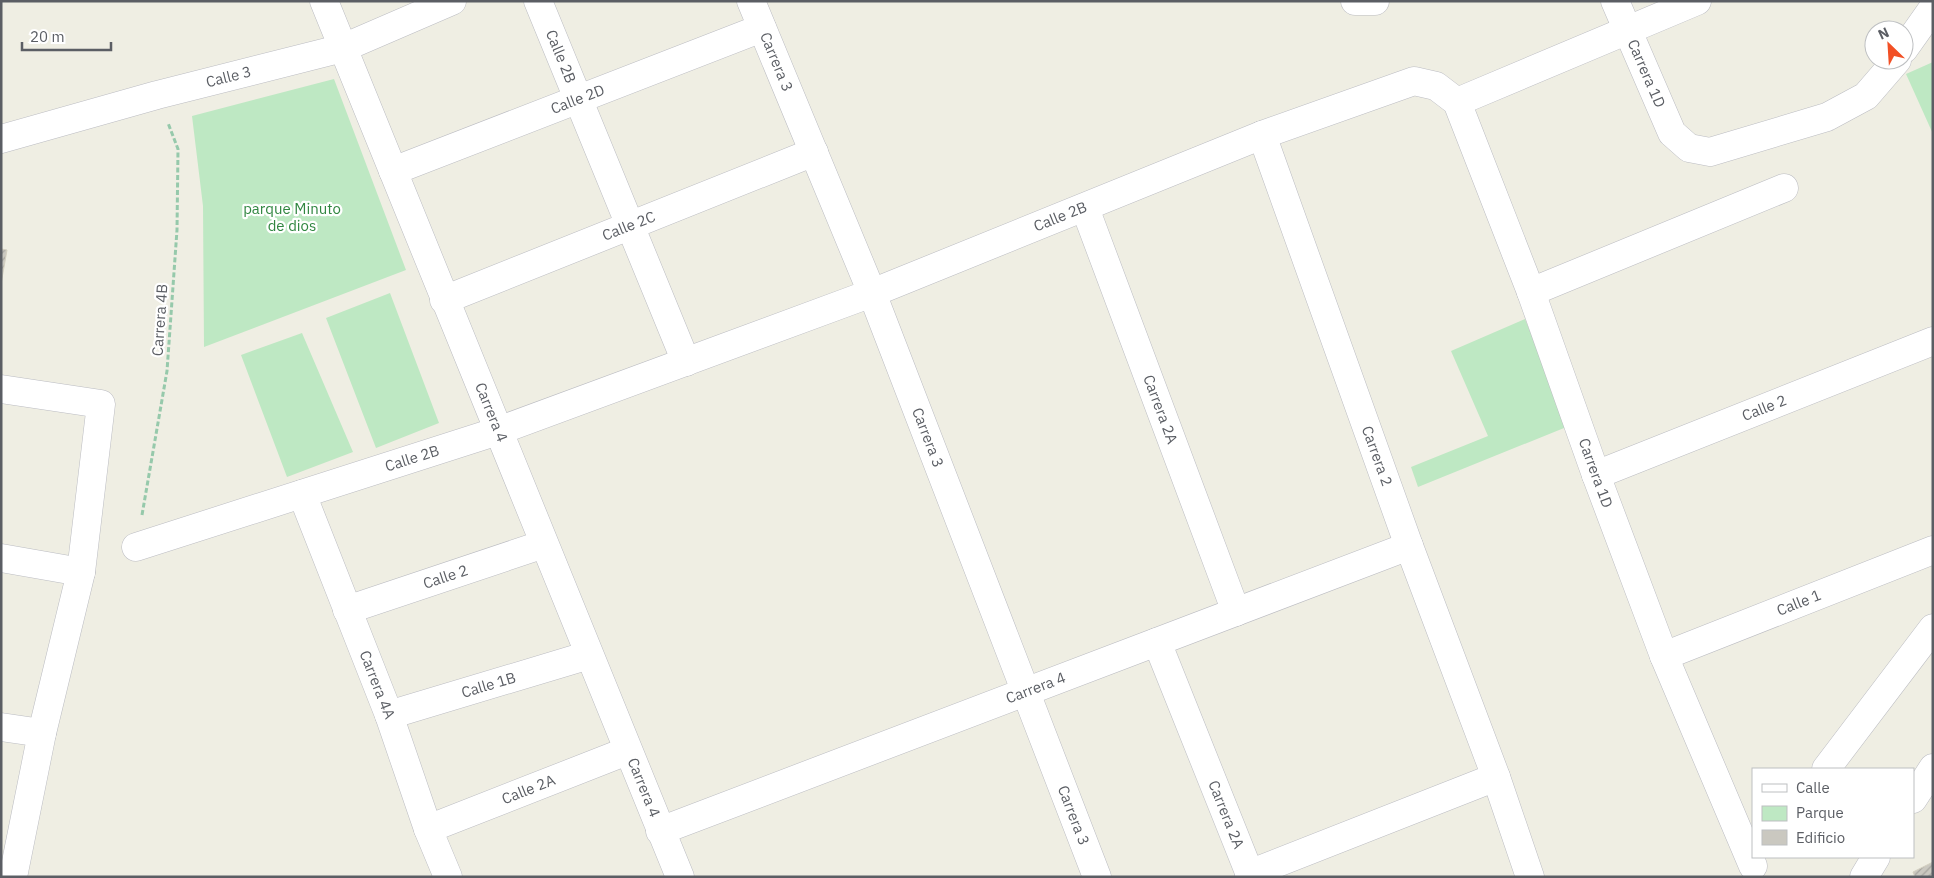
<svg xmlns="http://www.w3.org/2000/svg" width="1934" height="878" viewBox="0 0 1934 878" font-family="'IBM Plex Sans',sans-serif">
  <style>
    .park { fill: #bee8c3 }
    .building { fill: url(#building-hatch); stroke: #d4d0c1 }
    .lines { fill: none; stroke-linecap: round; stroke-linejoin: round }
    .minor-casing { stroke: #bbbcc2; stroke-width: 29 }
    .path { stroke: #96c9ab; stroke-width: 3; stroke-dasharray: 5 2.5; stroke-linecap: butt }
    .minor { stroke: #fff; stroke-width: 28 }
    .labels { text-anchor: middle; stroke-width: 4.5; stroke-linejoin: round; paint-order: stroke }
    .street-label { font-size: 15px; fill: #5b5e64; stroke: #fff }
    .park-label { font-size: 15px; fill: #308640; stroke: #fff }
  </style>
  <defs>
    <pattern id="building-hatch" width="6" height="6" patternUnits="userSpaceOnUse" patternTransform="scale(1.25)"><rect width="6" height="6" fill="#cac8c0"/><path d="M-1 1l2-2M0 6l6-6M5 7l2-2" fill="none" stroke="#a7a6a0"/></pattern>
  </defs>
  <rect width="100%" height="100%" fill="#efeee3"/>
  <path class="park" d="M1933,62V134L1906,74Z
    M334,79L406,270L204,347L203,206L192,116Z
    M390,293L439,423L376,448L326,318Z
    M1525,319L1569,426L1418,487L1411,467L1488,436L1451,351Z
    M302,333L353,452L287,477L241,355Z"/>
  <path class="building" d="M1,249L7,250L1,284Z
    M1933,862V877H1915L1913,872Z"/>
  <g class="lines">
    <g class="minor-casing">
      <g id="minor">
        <path id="s1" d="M324,1L680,877"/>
        <path id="s2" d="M538,1L686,362"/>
        <path id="s3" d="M751,1L872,293L1097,877"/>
        <path d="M1355,1H1375"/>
        <path id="s4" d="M1615,1L1672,133L1689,148L1710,152L1827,117L1866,96L1897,60"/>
        <path d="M1904,49L1933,8"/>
        <path d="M1457,102L1697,1"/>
        <path id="s5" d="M1262,135L1409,546L1496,777L1530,877"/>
        <path id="s6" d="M1,139L157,95L343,48L452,1"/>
        <path id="s7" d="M393,171L762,28"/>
        <path id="s8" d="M1085,208L1236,612"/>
        <path d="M1531,292L1784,188"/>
        <path id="s9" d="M444,300L814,152"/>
        <path d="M1,389L101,404L81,572L42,733L13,877"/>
        <path id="s10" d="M1596,475L1933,341"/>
        <path id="s11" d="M302,494L389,715L428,829L448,877"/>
        <path id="s12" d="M136,547L498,431L872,293L1262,135L1414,81L1436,86L1457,102L1531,292L1596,475L1664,656L1753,866"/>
        <path d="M1,558L81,572"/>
        <path id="s13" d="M347,610L544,544"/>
        <path id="s14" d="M1157,642L1251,877"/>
        <path id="s15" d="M1664,656L1933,550"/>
        <path id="s16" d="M389,715L589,655"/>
        <path d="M1,727L42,733"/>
        <path d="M1826,769L1933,628"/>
        <path d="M1913,799L1933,768"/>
        <path id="s17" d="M428,829L627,751"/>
        <path id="s18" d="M660,831L1409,546"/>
        <path d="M1249,874L1496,777"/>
        <path d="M1864,877L1876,857"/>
      </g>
    </g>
    <path class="path" d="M142,515L167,371L177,230L178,149L168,123"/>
    <use href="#minor" class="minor"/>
  </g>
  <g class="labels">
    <g class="street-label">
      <text dy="5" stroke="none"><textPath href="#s2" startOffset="60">Calle 2B</textPath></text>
      <text dy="5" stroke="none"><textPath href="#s3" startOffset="66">Carrera 3</textPath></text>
      <text dy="5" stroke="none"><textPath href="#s4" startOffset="79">Carrera 1D</textPath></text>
      <text dy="5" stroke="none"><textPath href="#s6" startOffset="236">Calle 3</textPath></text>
      <text dy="5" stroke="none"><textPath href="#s7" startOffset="198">Calle 2D</textPath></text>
      <text dy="5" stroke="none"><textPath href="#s12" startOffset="982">Calle 2B</textPath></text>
      <text dy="5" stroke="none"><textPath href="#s9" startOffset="199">Calle 2C</textPath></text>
      <text transform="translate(160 320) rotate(-86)" y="5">Carrera 4B</text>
      <text dy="5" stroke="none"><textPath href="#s10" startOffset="181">Calle 2</textPath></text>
      <text dy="5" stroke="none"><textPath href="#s8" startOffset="215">Carrera 2A</textPath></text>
      <text dy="5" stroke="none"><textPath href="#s1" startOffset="444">Carrera 4</textPath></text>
      <text dy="5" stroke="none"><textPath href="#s3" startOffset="471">Carrera 3</textPath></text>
      <text dy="5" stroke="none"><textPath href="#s5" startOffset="341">Carrera 2</textPath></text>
      <text dy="5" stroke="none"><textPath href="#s12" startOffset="290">Calle 2B</textPath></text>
      <text dy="5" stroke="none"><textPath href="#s12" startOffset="1806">Carrera 1D</textPath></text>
      <text dy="5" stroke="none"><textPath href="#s13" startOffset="104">Calle 2</textPath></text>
      <text dy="5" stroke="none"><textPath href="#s15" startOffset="145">Calle 1</textPath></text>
      <text dy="5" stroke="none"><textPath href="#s11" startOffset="205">Carrera 4A</textPath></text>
      <text dy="5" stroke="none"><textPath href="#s16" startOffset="104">Calle 1B</textPath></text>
      <text dy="5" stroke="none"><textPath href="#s18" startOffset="402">Carrera 4</textPath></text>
      <text dy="5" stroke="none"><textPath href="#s1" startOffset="849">Carrera 4</textPath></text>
      <text dy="5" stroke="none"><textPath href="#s17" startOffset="108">Calle 2A</textPath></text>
      <text dy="5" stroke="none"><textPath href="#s3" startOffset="876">Carrera 3</textPath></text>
      <text dy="5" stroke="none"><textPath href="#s14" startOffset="186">Carrera 2A</textPath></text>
    </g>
    <g class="park-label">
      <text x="292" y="214">parque Minuto<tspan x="292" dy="17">de dios</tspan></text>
    </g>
  </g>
  <rect width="1934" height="878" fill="none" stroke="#5b5e64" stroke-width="5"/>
  <rect x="1752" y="768" width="162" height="90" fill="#ffffff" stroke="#bdbfc1"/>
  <rect x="1762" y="784" width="25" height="8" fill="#ffffff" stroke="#bdbfc1"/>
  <text x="1796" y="793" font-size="15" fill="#5b5e64">Calle</text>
  <rect x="1762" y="806" width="25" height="15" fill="#bee8c3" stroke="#bdbfc1"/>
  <text x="1796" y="818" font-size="15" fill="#5b5e64">Parque</text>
  <rect x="1762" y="830" width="25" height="15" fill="#cac8c0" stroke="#bdbfc1"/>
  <text x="1796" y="843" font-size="15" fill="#5b5e64">Edificio</text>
  <g transform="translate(1889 45) rotate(335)"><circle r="24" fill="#ffffff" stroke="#bdbfc1"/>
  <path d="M0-4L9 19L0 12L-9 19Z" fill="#f25025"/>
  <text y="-8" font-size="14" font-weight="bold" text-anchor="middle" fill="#5b5e64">N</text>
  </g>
  <path d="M22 42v8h89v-8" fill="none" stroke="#5b5e64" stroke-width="2.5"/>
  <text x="30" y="42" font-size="15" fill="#5b5e64" stroke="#ffffff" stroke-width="4" paint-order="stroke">20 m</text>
</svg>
